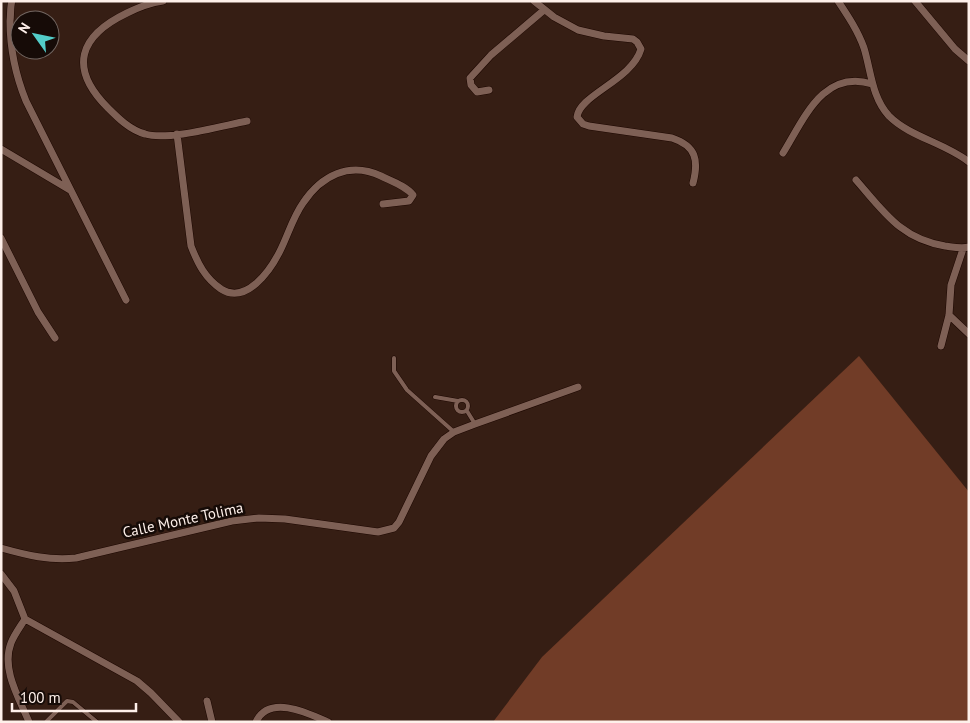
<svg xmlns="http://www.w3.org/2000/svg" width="970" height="723" viewBox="0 0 970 723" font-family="'PT Sans',sans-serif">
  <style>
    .green { fill: #713c27 }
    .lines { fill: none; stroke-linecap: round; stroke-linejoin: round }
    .service-casing { stroke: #1d0701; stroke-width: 5 }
    .minor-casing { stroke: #1d0701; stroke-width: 8 }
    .service { stroke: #7e6055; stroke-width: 4 }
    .minor { stroke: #7e6055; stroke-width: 7 }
    .labels { text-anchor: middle; stroke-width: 5; stroke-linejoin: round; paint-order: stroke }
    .street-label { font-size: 15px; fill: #fef0ea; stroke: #160b07 }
  </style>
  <rect width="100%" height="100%" fill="#361e14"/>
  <path class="green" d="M859,356L969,492V722H493L542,657Z"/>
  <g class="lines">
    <g class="service-casing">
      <path id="service" d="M394,358V371L407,390L454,432
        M435,397L458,401
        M456 406a6 6 0 1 1 12 0a6 6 0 1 1-12 0Z
        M467,411L475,424
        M46,722L67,701L73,702L97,722"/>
    </g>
    <g class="minor-casing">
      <path id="minor" d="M12,1C10,7 11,14 10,21C10,49 15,74 26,101L126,300
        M163,1C149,3 139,7 127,13C79,36 68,68 108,108C118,118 130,130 145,134C168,141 221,126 247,121
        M534,1L554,17L578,30L604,36L633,39L637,42L641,49C632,80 579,95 577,117L583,124L589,126L672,138C696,146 699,160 693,183
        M838,1C848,16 858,31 864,48C871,71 872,98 889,116C910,137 945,143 969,162
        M915,1L955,49L969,61
        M489,90L477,92L471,85L470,78L491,55L544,10
        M177,134L191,246C198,264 205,278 221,289C246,305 270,271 280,251C288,235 293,217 303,203C321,176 349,161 381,176C391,181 406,186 413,195L409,201L383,204
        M1,149L70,190
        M783,153C804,119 823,69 872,84
        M856,180C884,212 901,239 945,246C953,247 961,249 969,247
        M1,238L38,312L55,338
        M949,315L969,334
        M941,346L949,315L951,285L963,249
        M1,548C26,555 50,561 76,558L232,521L259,518L285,519L378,532L394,528L399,522L431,456L444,439L454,432L475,424L578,387
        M1,574L14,591L25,619
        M25,619L137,681L151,693L179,722
        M25,619C20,627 14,635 11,643C1,669 19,698 29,722
        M207,701L212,722
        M256,722C269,694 308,713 328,722"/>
    </g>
    <use href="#service" class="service"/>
    <use href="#minor" class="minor"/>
  </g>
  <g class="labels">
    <g class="street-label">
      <text transform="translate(183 520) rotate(-12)" y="5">Calle Monte Tolima</text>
    </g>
  </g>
  <rect width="970" height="723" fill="none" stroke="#fef0ea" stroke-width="5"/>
  <g transform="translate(35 35) rotate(303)"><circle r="24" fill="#160b07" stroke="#736762"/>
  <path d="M0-4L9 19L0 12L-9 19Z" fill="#53cdc9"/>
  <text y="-8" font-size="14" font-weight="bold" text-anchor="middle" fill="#fef0ea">N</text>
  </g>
  <path d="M12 703v8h124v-8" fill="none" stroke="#fef0ea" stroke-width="2.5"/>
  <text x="20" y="703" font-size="15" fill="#fef0ea" stroke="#160b07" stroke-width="4" paint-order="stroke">100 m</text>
</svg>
